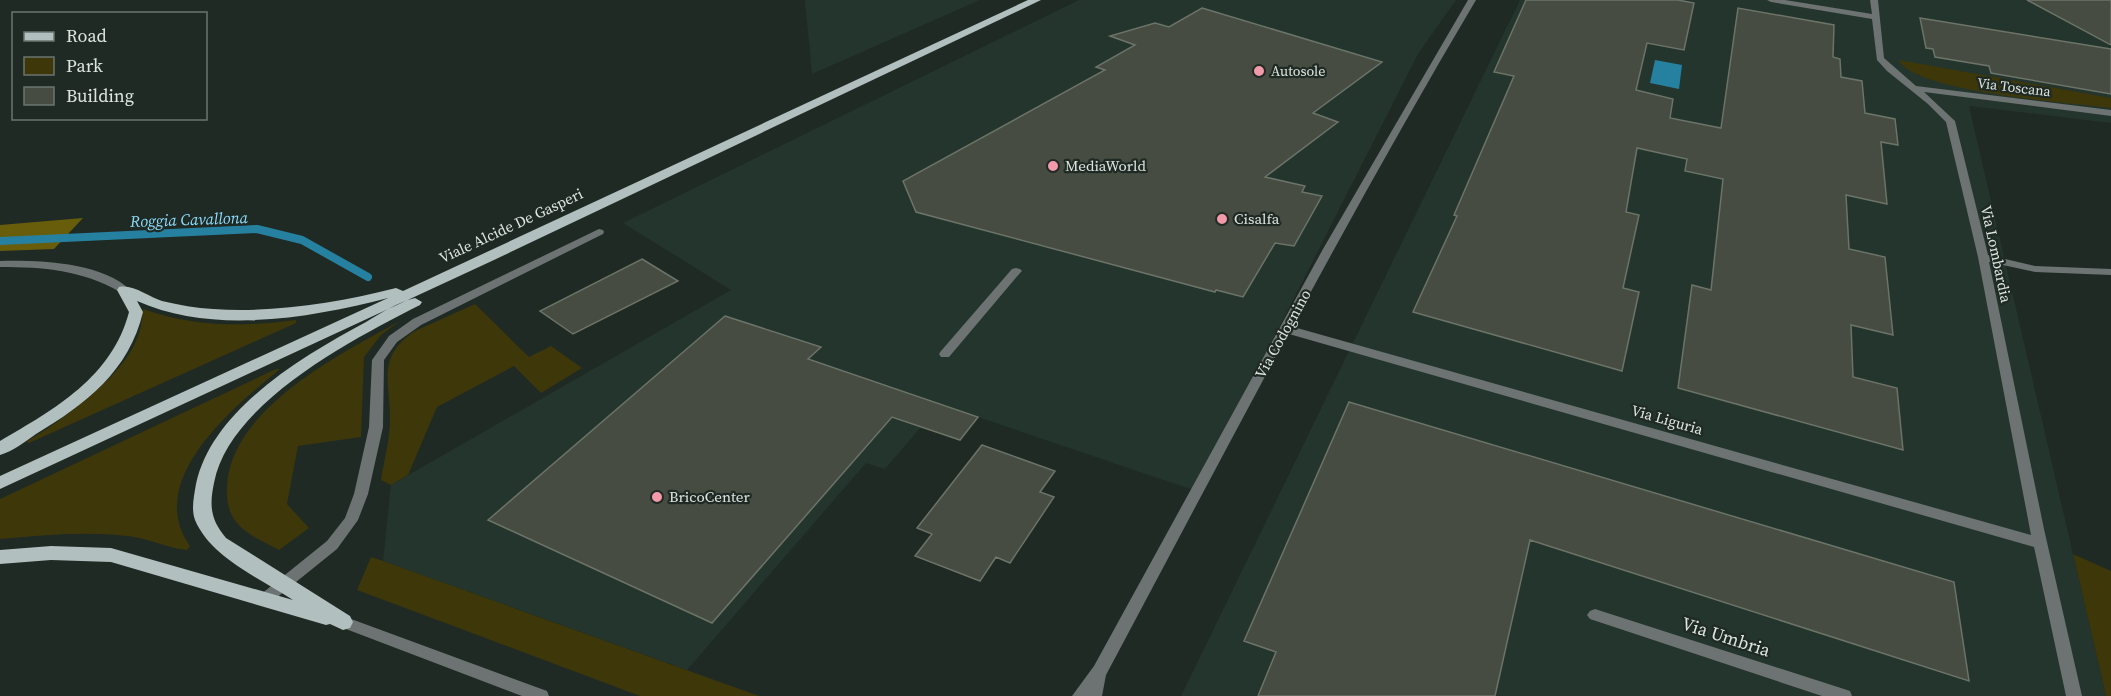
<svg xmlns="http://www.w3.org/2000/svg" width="2111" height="696" viewBox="0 0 2111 696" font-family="'Source Serif 4',serif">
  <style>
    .built { fill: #23352c }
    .green { fill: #3d370a }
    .forest { fill: #685d0a }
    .water { fill: #2681a0 }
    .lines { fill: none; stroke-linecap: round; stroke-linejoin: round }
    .stream { stroke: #2681a0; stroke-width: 8 }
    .building { fill: #464c42; stroke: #6c7368; stroke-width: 1.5 }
    .service { fill: #6c7372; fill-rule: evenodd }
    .pedestrian { fill: #6c7372; fill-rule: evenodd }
    .minor { fill: #6c7372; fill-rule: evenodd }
    .tertiary { fill: #6c7372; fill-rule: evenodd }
    .primary { fill: #b1bfbf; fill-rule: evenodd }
    .poi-dot { fill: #f39aaa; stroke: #1f2a24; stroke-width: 2 }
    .labels { text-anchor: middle; stroke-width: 4.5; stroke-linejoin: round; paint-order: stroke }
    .far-poi-label { font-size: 14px; fill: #dee5e1; stroke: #1f2a24; text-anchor: start }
    .far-street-label { font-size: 14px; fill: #dee5e1; stroke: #1f2a24 }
    .poi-label { font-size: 15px; fill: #dee5e1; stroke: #1f2a24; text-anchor: start }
    .street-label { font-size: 15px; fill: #dee5e1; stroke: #1f2a24 }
    .water-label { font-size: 16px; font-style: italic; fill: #8eddfe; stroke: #1f2a24 }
    .near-street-label { font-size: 18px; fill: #dee5e1; stroke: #1f2a24 }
  </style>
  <rect width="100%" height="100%" fill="#1f2a24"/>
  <path class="built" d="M805,0H980L812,74Z
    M1079,0H1456L1418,54L1196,491L978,417L960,440L921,427L885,469L866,463L687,670L383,561L391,485L731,290L623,223Z
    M1520,0H2111V123L1969,106L2106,696H1181Z"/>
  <path class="green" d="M1899,60L2111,98V108C2073,103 1913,92 1899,60Z
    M475,304L529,357L551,346L582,368L541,393L514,366L437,407L408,475L391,485L381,480C384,460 390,439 390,419C390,381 376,357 415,331Z
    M143,309C193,327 243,327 296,320V323L29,443L26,442C61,421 120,379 136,341C141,331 142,320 143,309Z
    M400,321L381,335L364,357L361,437L298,446L287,504L309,528L279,550C265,542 248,536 237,523C228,513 226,498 227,485C232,408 340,354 400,321Z
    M276,369H280C235,406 143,480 190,546L187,550C167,548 147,538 127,536C85,531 42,535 0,539V499Z
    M2073,554L2111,571V696H2106Z
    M371,557L383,561L759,696H640L357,590Z"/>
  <path class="forest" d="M83,218L54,249L0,251V225Z"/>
  <path class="water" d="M1655,60L1682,65L1679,89L1650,83Z"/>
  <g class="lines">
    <path class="stream" d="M0,241L257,229L302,240L368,277"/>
  </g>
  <path class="building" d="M1526,0H1678L1694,3L1684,50L1647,43L1636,90L1673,99L1670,118L1721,128L1738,8L1834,25L1833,57L1840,59L1841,77L1862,81L1865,113L1895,119L1898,145L1881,142L1887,204L1846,195L1849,249L1885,257L1893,335L1851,325L1853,377L1897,388L1903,450L1678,388L1692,285L1711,290L1723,179L1685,171L1687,159L1637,148L1626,212L1639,215L1623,288L1639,292L1622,371L1413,312L1457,216L1454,215L1514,76L1494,72Z
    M2027,0H2111V45Z
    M1202,8L1382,62L1313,113L1338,122L1265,177L1305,186L1302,192L1322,196L1294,246L1275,243L1243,297L1216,290L1215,292L916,212L903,181L1105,70L1096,67L1135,45L1110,36L1155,23L1169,27Z
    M1920,18L2111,49V94L1991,73L1989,66L1935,57L1933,49L1926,48Z
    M642,259L678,281L573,334L540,311Z
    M725,316L821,347L808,359L978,417L960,440L892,417L712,623L488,520Z
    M1349,402L1954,582L1969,681L1530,540L1495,696H1258L1276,652L1244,641Z
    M982,445L1055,471L1040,492L1054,497L1010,563L996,557L980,581L915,556L932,534L917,528Z"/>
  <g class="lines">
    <path class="service" d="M599,229L603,230L604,232L603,234L421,325L397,342L384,360L383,427L368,494L358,520L337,549L270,603L265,605L260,603L257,599L260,595L327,541L345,518L354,494L369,427L372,360L389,336L413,319Z"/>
    <path class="pedestrian" d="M1016,268L1020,269L1022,271L1020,273L949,357H941L939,354L941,351L1012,269Z"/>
    <path class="minor" d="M1767,0H1785L1872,14L1870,0H1878L1884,58L1916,86L2111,110V116L1924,92L1955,121L1988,255L2035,266L2111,269V275L2035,272L1989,262L2044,529L2082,696H2066L2034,547L1282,332L1280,329L1286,325L1290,326L2031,535L1978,257L1946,122L1928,104L1887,71L1877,60L1872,19L1771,2Z
      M0,261C37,260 102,262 130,290L124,293L120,292C82,270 43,267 0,267Z
      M1595,609L1844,689L1850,691L1852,696H1822L1590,619L1587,615L1590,611Z"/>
    <path class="tertiary" d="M1468,0H1476C1345,221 1227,448 1106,675L1102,696H1072L1094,666L1323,249Z
      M343,616L547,691L549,696H522L338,626L335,622L338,618Z"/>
    <path class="primary" d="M1028,0H1041L494,260L0,489V476L388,298C310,318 213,335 137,301L143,312C129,371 86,404 36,434C25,442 13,451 0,455V441C55,409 112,377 129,312L117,290L119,287C133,284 149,297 162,301C179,305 196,308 213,309C275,313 336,303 396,288L403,291Z
      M415,298L422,302L420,305C353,339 229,403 214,483C209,507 211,520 226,538L350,616L353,622L350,628L343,630L330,624L326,625L111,562L51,560L0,564V550L51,546L111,548L293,600C260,578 211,558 195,520C191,509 194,496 196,484C212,409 303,356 366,322C381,313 398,302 415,298Z"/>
  </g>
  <g class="poi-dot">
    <circle cx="1259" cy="71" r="6"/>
    <circle cx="1053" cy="166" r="6"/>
    <circle cx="1222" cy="219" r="6"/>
    <circle cx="657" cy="497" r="6"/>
  </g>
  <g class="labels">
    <g class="far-poi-label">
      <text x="1271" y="76">Autosole</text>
    </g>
    <g class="far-street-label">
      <text transform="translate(2014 87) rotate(7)" y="5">Via Toscana</text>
    </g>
    <g class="poi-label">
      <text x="1065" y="171">MediaWorld</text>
      <text x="1234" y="224">Cisalfa</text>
      <text x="669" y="502">BricoCenter</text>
    </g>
    <g class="street-label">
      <text transform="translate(511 226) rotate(-25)" y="5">Viale Alcide De Gasperi</text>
      <text transform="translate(1996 254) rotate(78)" y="5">Via Lombardia</text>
      <text transform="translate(1283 334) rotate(-61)" y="5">Via Codognino</text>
      <text transform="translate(1667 420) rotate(16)" y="5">Via Liguria</text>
    </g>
    <g class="water-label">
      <text transform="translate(189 219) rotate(-2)" y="6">Roggia Cavallona</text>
    </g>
    <g class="near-street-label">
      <text transform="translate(1726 637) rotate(18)" y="6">Via Umbria</text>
    </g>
  </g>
  <rect x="12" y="12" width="195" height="108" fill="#1f2a24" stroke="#6b7570" stroke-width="1.5"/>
  <rect x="24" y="32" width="30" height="9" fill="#b1bfbf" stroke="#6b7570" stroke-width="1.5"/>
  <text x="66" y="42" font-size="18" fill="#dee5e1">Road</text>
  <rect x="24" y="57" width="30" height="18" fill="#3d370a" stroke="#6b7570" stroke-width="1.5"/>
  <text x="66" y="72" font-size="18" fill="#dee5e1">Park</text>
  <rect x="24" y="87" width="30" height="18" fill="#464c42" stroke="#6b7570" stroke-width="1.5"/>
  <text x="66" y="102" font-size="18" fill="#dee5e1">Building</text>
</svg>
